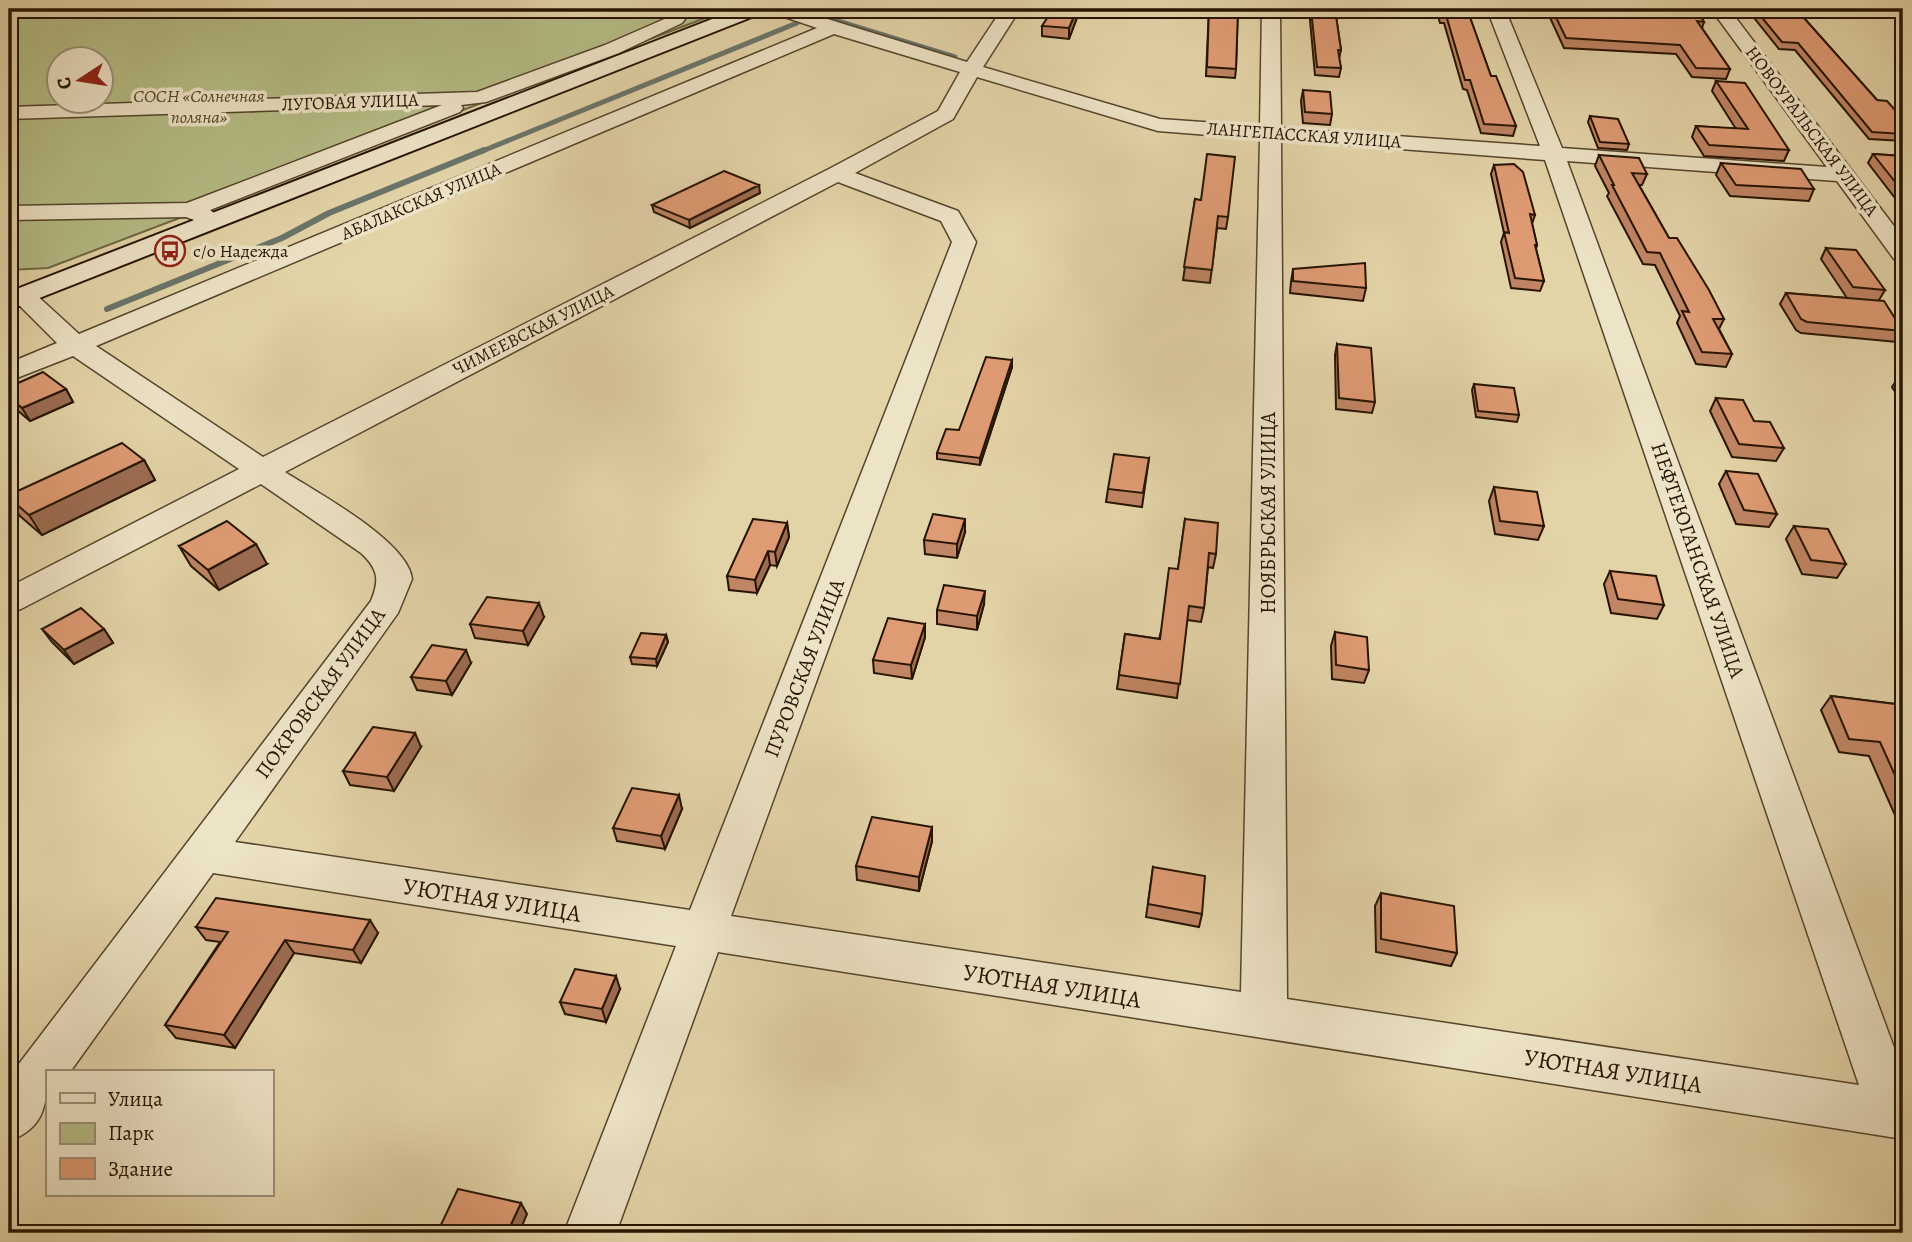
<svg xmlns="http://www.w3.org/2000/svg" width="1912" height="1242" viewBox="0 0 1912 1242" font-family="Alegreya,serif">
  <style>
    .green { fill: #b5bc86; stroke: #6e6844; stroke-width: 2; fill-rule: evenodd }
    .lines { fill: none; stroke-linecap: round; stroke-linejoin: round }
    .stream-far1 { stroke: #6b756b; stroke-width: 5 }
    .stream { stroke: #6b756b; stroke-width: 6 }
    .street-casing { stroke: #55442b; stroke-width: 3 }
    .secondary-casing { stroke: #261401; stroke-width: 4 }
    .street { fill: #ede3c6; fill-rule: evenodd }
    .secondary { fill: #ede3c6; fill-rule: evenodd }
    .wall { fill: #c08564; stroke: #261401; stroke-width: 2 }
    .shaded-wall { fill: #9c6c51; stroke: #261401; stroke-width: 2 }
    .building { fill: #df9b74; stroke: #261401; stroke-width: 2 }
    .labels { text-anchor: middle; stroke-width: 7; stroke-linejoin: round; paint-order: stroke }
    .far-park-label { font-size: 18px; font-style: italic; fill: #514629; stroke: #ede3c6 }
    .far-street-label { font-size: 18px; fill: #261401; stroke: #ede3c6 }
    .far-poi-label { font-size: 18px; fill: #261401; stroke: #ede3c6; text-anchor: start }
    .street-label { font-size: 21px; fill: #261401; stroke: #ede3c6 }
    .near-street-label { font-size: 24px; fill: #261401; stroke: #ede3c6 }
  </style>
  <rect width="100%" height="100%" fill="#e3d4a8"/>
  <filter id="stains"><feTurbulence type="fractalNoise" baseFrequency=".00286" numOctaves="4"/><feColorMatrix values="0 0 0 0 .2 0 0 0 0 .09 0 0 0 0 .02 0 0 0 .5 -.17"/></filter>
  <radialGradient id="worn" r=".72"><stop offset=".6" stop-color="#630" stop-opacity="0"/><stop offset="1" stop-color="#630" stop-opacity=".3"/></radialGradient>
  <path class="green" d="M9,9H729L48,268L9,270ZM60,60H102V102H60Z"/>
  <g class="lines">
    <path class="stream-far1" d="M818,15L955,57
      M818,15L833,9
      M480,152L797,23"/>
    <path class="stream" d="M107,309L282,238L329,213L484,150"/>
    <g class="street-casing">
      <path id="street" d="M770,9H795L967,62L1002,9H1020L983,67L1160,119L1260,126L1262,9H1280L1281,128L1540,146L1487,9H1505L1562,148L1827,167L1711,9H1729L1903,238V261L1894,259L1837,181L1567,161L1903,1072V1139L718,952L616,1233H564L676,946L213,873L70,1072H47C47,1106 44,1128 9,1141V1077L371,601C380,579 378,569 361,553L261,484L21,609L9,613V587L239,469L73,356L9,381V363L57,343L10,296L14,291L23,288L32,291L79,334L817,28L773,13ZM834,34L960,72L938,111L829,169L263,457L96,346ZM977,77L1158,131L1260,139L1241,992L731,916L976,242L958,211L855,173L953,119ZM1281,140L1545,160L1859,1085L1287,999ZM838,182L941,221L952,242L690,910L235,842L398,613L412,579C408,541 316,492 285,472Z
        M676,14L685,19L682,23L619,53L486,102L461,105L463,108L460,112L210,210L222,219L218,224L210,226L186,217L9,220V206L187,203L442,105L9,119V107L477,92L605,45Z"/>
    </g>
    <g class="secondary-casing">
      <path id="secondary" d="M738,9H765L762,13L9,310V292Z"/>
    </g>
    <use href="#street" class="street"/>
    <use href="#secondary" class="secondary"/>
  </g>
  <path class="wall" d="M580,9H608L607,13L581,14Z
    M1209,9H1238L1236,69L1235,78L1206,76Z
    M1309,9H1335L1341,50L1339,59L1341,68L1339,77L1315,75Z
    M1436,9H1467L1491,76L1516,126L1513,136L1481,133L1467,90L1463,89L1444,23H1440Z
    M1546,9H1696L1704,22L1702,28L1730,69L1726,79L1692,77L1676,54L1564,48Z
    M1747,9H1796L1877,100L1903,119V141L1869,139L1795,50L1779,49Z
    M1078,15L1069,39L1042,36V26Z
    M1716,81L1789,150L1784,161L1704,156L1692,137L1696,126L1736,129L1712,91Z
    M1303,90L1332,114L1330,125L1303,123L1301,101Z
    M1590,116L1629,144L1627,150L1598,148L1588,122Z
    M1873,154L1903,156V199L1895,198L1868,163Z
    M1599,155L1647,174L1642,185H1639L1669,238L1724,319L1719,329L1732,354L1726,367L1696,364L1677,323L1680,316L1655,265L1643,264L1607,196L1609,193L1595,166Z
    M1721,163L1814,189L1809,201L1730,196L1716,175Z
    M1494,165L1535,215L1532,224L1537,245L1536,249L1544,281L1540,291L1511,288L1501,242L1504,233L1491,174Z
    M760,193L690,228L654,212L652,205Z
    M1195,199L1228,217L1226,229L1217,228L1210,283L1183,280Z
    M1826,248L1885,290L1879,300L1903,331L1897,342L1801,333L1796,330L1780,304L1786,293L1847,298L1821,259Z
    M1293,269L1366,288L1363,301L1290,293L1291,282Z
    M1337,344L1375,402L1372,413L1336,409L1335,355Z
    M1012,360V367L980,465L937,459V453L959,430Z
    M1900,375H1903V404L1892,387Z
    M1474,384L1519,415L1517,422L1476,417L1472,390Z
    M9,387L66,389L73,402L30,421L9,403Z
    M1716,398L1754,421L1784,448L1776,461L1732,457L1710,411Z
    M1149,458L1142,507L1106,502L1108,489Z
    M144,460L155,480L42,535L20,516L9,499V495Z
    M1726,471L1777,514L1769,527L1736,524L1719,484Z
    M1494,487L1544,526L1538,540L1495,534L1489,501Z
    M1185,519L1216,554L1213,568L1208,567L1204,608L1201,622L1187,620L1177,698L1117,689L1125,634L1159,639L1178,569Z
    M787,523L789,537L777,566L770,565L757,593L729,590L727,576Z
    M1794,526L1846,564L1837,578L1802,574L1786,539Z
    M965,532L957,558L925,554L924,540Z
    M179,546L267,564L219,590L191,566Z
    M1610,571L1664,605L1657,619L1611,613L1604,584Z
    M984,604L977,630L937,624V610Z
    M544,617L528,645L475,638L470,624Z
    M925,624V637L912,679L874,673L873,660Z
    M42,629H104L113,643L74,664L52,642Z
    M1335,632L1369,670L1364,683L1332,679L1331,646Z
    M666,635L668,642L657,666L632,664L630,657Z
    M471,663L452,695L417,690L411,677Z
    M1831,696L1903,705V829H1901L1869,756L1839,752L1821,710Z
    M421,747L394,791L350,785L343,771Z
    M682,809L665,849L617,841L613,828Z
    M932,827V841L919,891L857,880L856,866Z
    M1153,867L1202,914L1199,927L1146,917Z
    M1381,893L1457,953L1451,966L1376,952L1375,906Z
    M196,927L378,933L361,963L294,953L235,1048L176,1038L165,1025L220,942L206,940Z
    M620,989L606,1022L565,1014L560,1002Z"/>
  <path class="shaded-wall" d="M1077,9H1079L1078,15L1069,39V28Z
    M759,185L760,193L690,228L689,220Z
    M1012,360V367L980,465V458Z
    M66,389L73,402L30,421L22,408Z
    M144,460L155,480L42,535L29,515Z
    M965,519V532L957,558V544Z
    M787,523L789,537L777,566L775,552Z
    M256,544L267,564L219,590L208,570Z
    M768,551L770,565L757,593L755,580Z
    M985,591L984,604L977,630V616Z
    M539,603L544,617L528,645L523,631Z
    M925,624V637L912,679L911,665Z
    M104,629L113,643L74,664L64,650Z
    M666,635L668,642L657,666L656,659Z
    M466,650L471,663L452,695L446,681Z
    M415,733L421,747L394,791L387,777Z
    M679,795L682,809L665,849L661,836Z
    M932,827V841L919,891V877Z
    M370,920L378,933L361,963L353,950Z
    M285,940L294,953L235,1048L224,1035Z
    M616,976L620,989L606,1022L602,1009Z
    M9,1019L16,1026L9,1036Z
    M521,1203L527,1214L519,1233H507Z"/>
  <path class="building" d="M1053,9H1077L1069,28L1042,26Z
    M1209,9H1238L1236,69L1207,67Z
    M1311,9H1335L1341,50H1338L1341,68L1317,67Z
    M1440,9H1467L1491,76H1496L1516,126L1484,124L1470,80H1465L1446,15H1442Z
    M1552,9H1696L1704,22L1697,21L1730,69L1696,68L1680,45L1566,38Z
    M1755,9H1796L1877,100L1887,101L1903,119V134L1872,132L1798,43L1782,42Z
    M1716,81L1745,83L1789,150L1709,145L1696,126L1748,129Z
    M1303,90L1330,92L1332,114L1305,112Z
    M1590,116L1618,119L1629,144L1600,142Z
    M1207,154L1235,157L1228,217L1218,216L1212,270L1184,267L1195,199L1201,200Z
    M1873,154L1903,156V188H1900Z
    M1599,155L1639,158L1647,174L1632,173L1669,238H1677L1709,290L1724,319H1713L1732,354L1702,352L1682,311L1689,312L1660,253L1647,252L1612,185H1614Z
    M1721,163L1801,169L1814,189L1736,185Z
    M1514,164L1523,172L1535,215L1530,214L1537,245H1535L1544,281L1515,278L1504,232L1509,233L1494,165Z
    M724,171L759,185L689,220L652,205Z
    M1826,248L1856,250L1885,290L1853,287Z
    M1365,263L1366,288L1293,281V269Z
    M1786,293L1884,301L1903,331L1807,322L1801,319Z
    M1337,344L1371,348L1375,402L1339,398Z
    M986,357L1012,360L980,458L937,453L946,429L959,430Z
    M43,372L66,389L22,408L9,397V387Z
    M1474,384L1514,388L1519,415L1478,411Z
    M1716,398L1743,400L1754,421L1770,422L1784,448L1739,444Z
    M122,443L144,460L29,515L9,498V495Z
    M1114,454L1149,458L1143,493L1108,489Z
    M1726,471L1758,474L1777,514L1744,510Z
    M1494,487L1537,492L1544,526L1500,521Z
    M933,514L965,519L957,544L924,540Z
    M753,519L787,523L775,552L768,551L755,580L727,576Z
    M1185,519L1218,523L1216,554L1209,553L1204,608L1189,606L1180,684L1119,675L1125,634L1160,639L1169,568L1178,569Z
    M227,521L256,544L208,570L179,546Z
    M1794,526L1828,529L1846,564L1811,560Z
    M1610,571L1656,576L1664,605L1618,599Z
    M944,585L985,591L977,616L937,610Z
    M487,597L539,603L523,631L470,624Z
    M81,608L104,629L64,650L42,629Z
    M888,618L925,624L911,665L873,660Z
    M1335,632L1367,637L1369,670L1336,665Z
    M641,633L666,635L656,659L630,657Z
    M432,645L466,650L446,681L411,677Z
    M1831,696L1903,705V793L1880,742L1849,739Z
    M373,727L415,733L387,777L343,771Z
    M632,788L679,795L661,836L613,828Z
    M872,817L932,827L919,877L856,866Z
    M1153,867L1205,876L1202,914L1148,904Z
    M1381,893L1454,906L1457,953L1381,939Z
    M216,898L370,920L353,950L285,940L224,1035L165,1025L228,932L196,927Z
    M575,969L616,976L602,1009L560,1002Z
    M458,1189L521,1203L507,1233H437Z"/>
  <defs>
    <g id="bus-ring" transform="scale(1.575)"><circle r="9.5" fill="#ede3c6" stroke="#8f2418" stroke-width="1.5"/><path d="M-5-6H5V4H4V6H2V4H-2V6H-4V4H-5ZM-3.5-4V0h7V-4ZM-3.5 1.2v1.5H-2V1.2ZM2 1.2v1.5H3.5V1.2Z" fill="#8f2418"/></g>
  </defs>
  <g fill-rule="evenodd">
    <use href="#bus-ring" x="170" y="251"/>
  </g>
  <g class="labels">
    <g class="far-park-label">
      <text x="199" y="102">СОСН «Солнечная<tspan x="199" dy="21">поляна»</tspan></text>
    </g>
    <g class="far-street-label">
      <text transform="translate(350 102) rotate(-2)" y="6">ЛУГОВАЯ УЛИЦА</text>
      <text transform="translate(1812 131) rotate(53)" y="6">НОВОУРАЛЬСКАЯ УЛИЦА</text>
      <text transform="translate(1304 135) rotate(4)" y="6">ЛАНГЕПАССКАЯ УЛИЦА</text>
      <text transform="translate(421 201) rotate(-23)" y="6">АБАЛАКСКАЯ УЛИЦА</text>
      <text transform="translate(533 330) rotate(-27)" y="6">ЧИМЕЕВСКАЯ УЛИЦА</text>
    </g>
    <g class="far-poi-label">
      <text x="193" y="257">с/о Надежда</text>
    </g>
    <g class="street-label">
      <text transform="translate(1268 513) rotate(-90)" y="7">НОЯБРЬСКАЯ УЛИЦА</text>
      <text transform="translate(1698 560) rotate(71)" y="7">НЕФТЕЮГАНСКАЯ УЛИЦА</text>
      <text transform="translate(804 668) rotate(-69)" y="7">ПУРОВСКАЯ УЛИЦА</text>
      <text transform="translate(320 693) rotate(-54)" y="7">ПОКРОВСКАЯ УЛИЦА</text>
    </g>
    <g class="near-street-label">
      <text transform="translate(492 900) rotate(9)" y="8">УЮТНАЯ УЛИЦА</text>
      <text transform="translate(1052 986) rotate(9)" y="8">УЮТНАЯ УЛИЦА</text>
      <text transform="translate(1613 1071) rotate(9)" y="8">УЮТНАЯ УЛИЦА</text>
    </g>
  </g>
  <rect width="1912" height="1242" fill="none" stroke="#e3d4a8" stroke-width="35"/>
  <rect x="10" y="10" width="1891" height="1221" fill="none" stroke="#261401" stroke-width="3.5"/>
  <rect x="18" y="18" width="1877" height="1207" fill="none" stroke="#261401" stroke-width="2"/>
  <rect x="46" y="1070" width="228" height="126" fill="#ede3c6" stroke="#9d9077" stroke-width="2"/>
  <rect x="60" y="1093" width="35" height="10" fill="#ede3c6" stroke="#9d9077" stroke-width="2"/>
  <text x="108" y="1106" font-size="21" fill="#261401">Улица</text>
  <rect x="60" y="1123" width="35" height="21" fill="#b5bc86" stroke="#9d9077" stroke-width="2"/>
  <text x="108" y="1140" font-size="21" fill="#261401">Парк</text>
  <rect x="60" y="1158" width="35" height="21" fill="#df9b74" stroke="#9d9077" stroke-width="2"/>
  <text x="108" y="1176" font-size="21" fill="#261401">Здание</text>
  <g transform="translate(80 80) rotate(258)"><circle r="33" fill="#ede3c6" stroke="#9d9077" stroke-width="2"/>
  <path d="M0-5L12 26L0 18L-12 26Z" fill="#8f2418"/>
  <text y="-10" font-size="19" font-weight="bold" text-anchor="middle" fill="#261401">С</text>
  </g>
  <rect width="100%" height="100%" filter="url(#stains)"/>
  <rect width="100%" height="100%" fill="url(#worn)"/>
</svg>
